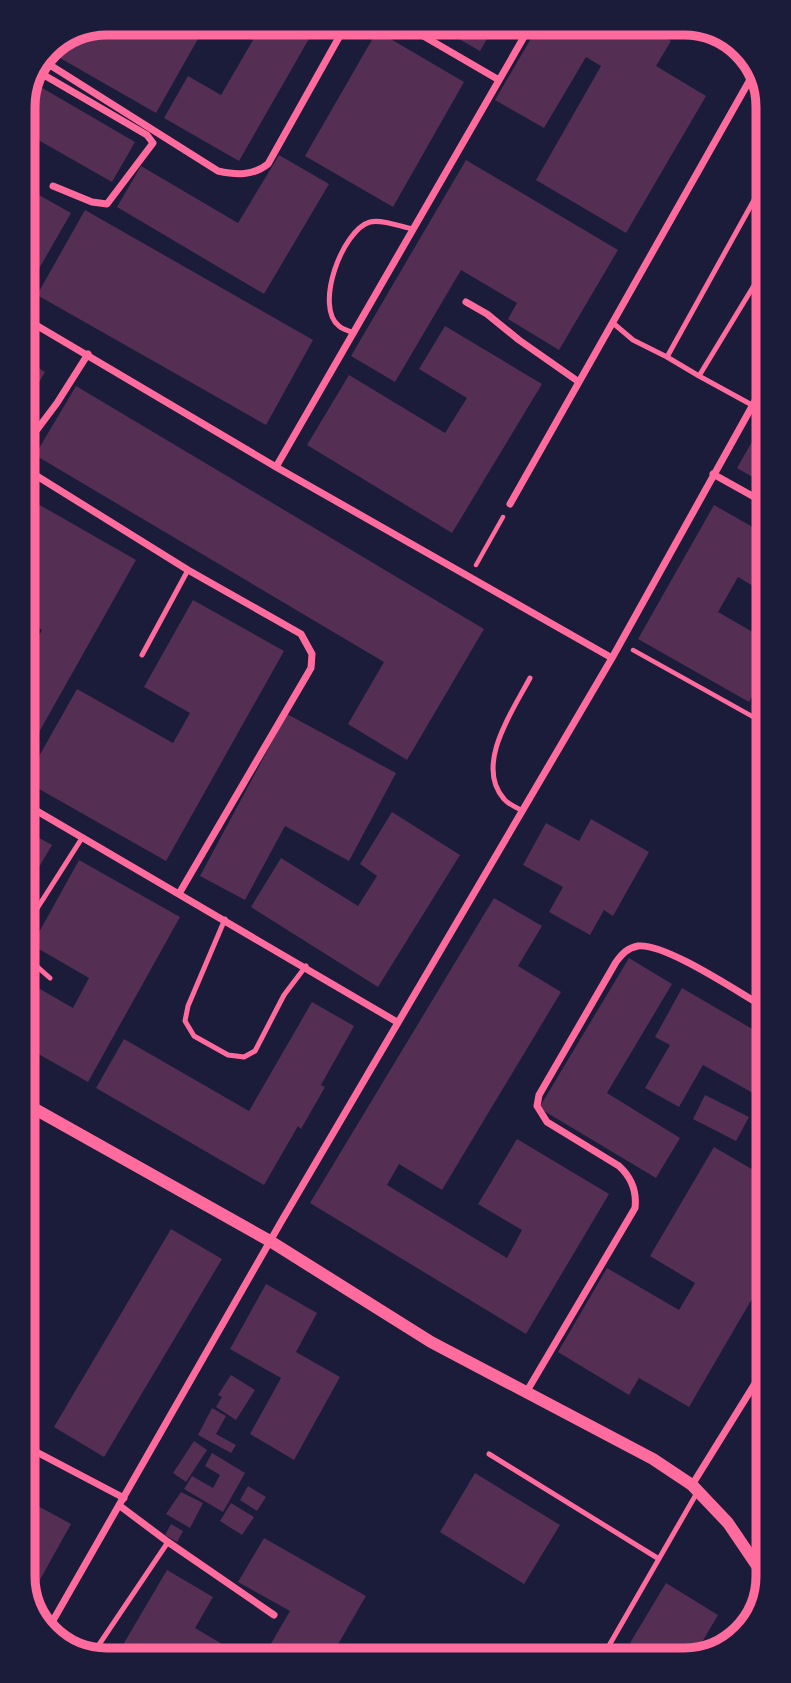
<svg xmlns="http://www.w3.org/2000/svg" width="791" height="1683" viewBox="0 0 791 1683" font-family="Ubuntu,sans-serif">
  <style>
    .building { fill: #542f53 }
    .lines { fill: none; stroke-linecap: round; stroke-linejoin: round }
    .path { stroke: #ff6b9d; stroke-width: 4.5 }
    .service { stroke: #ff6b9d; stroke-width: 5 }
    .minor { stroke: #ff6b9d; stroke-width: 7 }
    .tertiary { stroke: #ff6b9d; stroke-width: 12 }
    .rim { fill: none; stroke: #ff6b9d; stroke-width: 9 }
  </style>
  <rect width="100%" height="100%" fill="#1b1b3a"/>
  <path class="building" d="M107,23H190L203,30L156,113L46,50L48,47Z
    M222,23H318L239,161L164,118L188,76L221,95L253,40Z
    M431,23H496L480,51Z
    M540,23H641L671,41L656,66L706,96L626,233L536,180L601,66L586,57L544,128L495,100Z
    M377,31L464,82L393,207L305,156Z
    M32,82L135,142L112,182L33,137L23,155V102Z
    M279,155L329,184L264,294L117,207L141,166L238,223Z
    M466,160L618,250L559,350L508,319L517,303L461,270L395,382L351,356Z
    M23,186L71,213L25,293L23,292Z
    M85,210L313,340L266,425L37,295Z
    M445,326L542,384L452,533L307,445L349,375L445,433L467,398L419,369Z
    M24,359L45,372L24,408Z
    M76,386L484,629L407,760L348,724L384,662L35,455Z
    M765,419V484L737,468Z
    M24,496L136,560L25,757V661L42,630L24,620Z
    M714,505L765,534V593L738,577L718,612L765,639V673L749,702L638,639Z
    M193,600L284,651L166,861L25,781L77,689L173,743L190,713L144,687Z
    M287,714L396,773L349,861L285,826L245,900L200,876Z
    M392,812L460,855L378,987L251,907L281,858L358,906L377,876L360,864Z
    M591,819L649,852L613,916L604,910L590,935L549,912L563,887L523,865L546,823L579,841Z
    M25,830L52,845L25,891Z
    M79,860L180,917L88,1082L26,1047V981L73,1008L89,978L32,945Z
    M494,898L542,926L518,966L561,992L442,1190L399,1164L387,1185L507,1258L522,1230L478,1204L517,1139L609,1194L526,1334L310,1203Z
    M629,958L672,984L607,1093L680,1138L656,1178L539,1108Z
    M766,974V997L756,991Z
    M682,988L766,1037L767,1101L703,1065L679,1107L645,1088L670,1045L655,1037Z
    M312,1002L354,1026L321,1085L325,1087L301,1129L298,1126L264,1185L96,1088L124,1039L249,1111Z
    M705,1095L749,1117L736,1141L693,1119Z
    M714,1147L767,1178V1273L689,1407L639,1378L629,1395L558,1352L607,1268L679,1310L695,1283L650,1256Z
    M171,1229L222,1259L104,1457L54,1427Z
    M266,1284L317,1313L296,1352L340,1377L294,1460L250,1434L281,1378L230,1349Z
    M231,1375L255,1390L236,1420L216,1407L222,1397L218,1395Z
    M212,1408L226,1416L216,1434L236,1445L231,1453L198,1435Z
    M194,1441L207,1450L186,1482L173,1473Z
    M212,1453L245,1473L223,1512L184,1489L192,1476L213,1488L220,1475L205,1466Z
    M475,1473L560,1525L524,1584L440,1532Z
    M248,1486L266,1497L257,1511L240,1500Z
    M181,1492L203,1503L190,1528L166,1514Z
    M27,1500L71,1524L27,1603Z
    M231,1503L254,1517L242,1535L220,1521Z
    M171,1524L183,1531L177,1542L165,1535Z
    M264,1538L366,1596L330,1658L262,1659L290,1611L238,1582Z
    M167,1570L213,1597L195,1628L244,1657L243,1659L114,1660Z
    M666,1583L718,1615L694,1656H641L644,1651L630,1643Z"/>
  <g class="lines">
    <path class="path" d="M476,565L503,517
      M633,650L766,724"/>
    <path class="service" d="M613,323L633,340L667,357L764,182
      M354,333C349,331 342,329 339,326C314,307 342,230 370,222C383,219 401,227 413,229
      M667,357L699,376
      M752,405L699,376L764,269
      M142,655L188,570
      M523,811C517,808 508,804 504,799C474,765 513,710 530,678
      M225,919L188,1006L185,1021L194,1036L228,1055L244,1057L255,1051L284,995L306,966
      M25,931L31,918L82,838
      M25,951L33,963L50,978
      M489,1454L659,1559
      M94,1652L168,1542
      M603,1656L698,1491"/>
    <path class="minor" d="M401,23L499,80
      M42,60L218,171C236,175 253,176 268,164L347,23
      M37,71L135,128L147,135L153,143L107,204L92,202L53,186
      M466,302L487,314L519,340L579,382
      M24,318L276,467L612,658
      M24,447L57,403L88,354
      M276,467L532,23
      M24,468L188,570L301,634L312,654L311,668L180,892
      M713,474L765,503
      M510,504L756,69
      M25,804L397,1022
      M527,1391L635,1208C637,1191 631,1177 619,1166L547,1122L537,1106L539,1095L616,962C622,954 627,948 638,946C666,943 739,993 766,1008
      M27,1447L124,1498
      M692,1485L767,1364
      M120,1506L168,1542L274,1615
      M47,1631L281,1222L612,658L765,383"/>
    <path class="tertiary" d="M26,1104L270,1241L431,1342L653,1459L692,1485L728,1523L768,1582"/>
  </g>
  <path d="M0 0H791V1683H0ZM107 35H684A72 72 0 0 1 756 107V1576A72 72 0 0 1 684 1648H107A72 72 0 0 1 35 1576V107A72 72 0 0 1 107 35Z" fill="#1b1b3a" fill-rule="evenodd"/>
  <path class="rim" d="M107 35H684A72 72 0 0 1 756 107V1576A72 72 0 0 1 684 1648H107A72 72 0 0 1 35 1576V107A72 72 0 0 1 107 35Z"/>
</svg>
